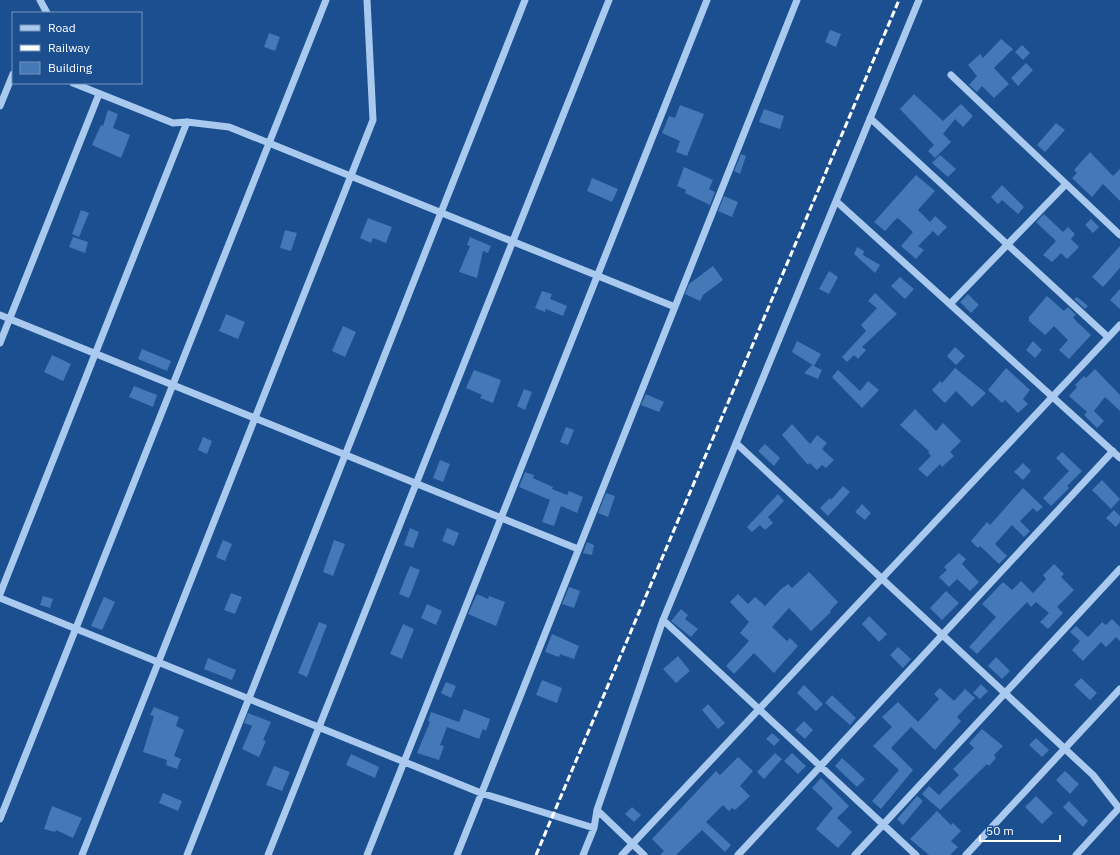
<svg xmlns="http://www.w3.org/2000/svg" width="1120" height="855" viewBox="0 0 1120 855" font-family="'IBM Plex Sans',sans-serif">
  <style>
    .building { fill: #4478b7 }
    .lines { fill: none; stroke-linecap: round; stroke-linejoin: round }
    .minor { stroke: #a9c9ee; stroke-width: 7 }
    .rail { stroke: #fff; stroke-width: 3; stroke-dasharray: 7 3; stroke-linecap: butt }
  </style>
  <rect width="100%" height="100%" fill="#1b4f8f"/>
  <path class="building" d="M830,30L841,34L836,47L825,42Z
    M269,33L280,37L275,51L264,47Z
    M1001,39L1013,49L994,68L1009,84L994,98L982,86L977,92L969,85L977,76L968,65L980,54L983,58Z
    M1022,45L1030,53L1023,60L1015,52Z
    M1026,63L1033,70L1018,86L1011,78Z
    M914,94L943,121L961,104L973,116L963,127L955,119L943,134L951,142L935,158L928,151L934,145L900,109Z
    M680,105L704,114L687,156L676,152L680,141L662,133L669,116L675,118Z
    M764,109L784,116L780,129L759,122Z
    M108,110L118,114L113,128L130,135L121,158L92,145L101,125L103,126Z
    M1056,123L1065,130L1045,152L1037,145Z
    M1090,152L1113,176L1120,169V201L1103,184L1092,197L1072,178L1077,173L1074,170Z
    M741,154L746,156L740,174L734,171Z
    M940,155L956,169L948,177L932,163Z
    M684,167L713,180L709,189L715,192L710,205L685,193L686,190L677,186Z
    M916,175L935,191L918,210L930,222L935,216L947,227L938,236L933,231L918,246L924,250L916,259L901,246L913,232L899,219L897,218L885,231L874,222Z
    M592,178L618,189L612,202L587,191Z
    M1002,185L1024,207L1018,214L1002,200L998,204L991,197Z
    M724,196L738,202L732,217L718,211Z
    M81,210L89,213L79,237L72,234Z
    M1044,214L1063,232L1068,227L1075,234L1071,239L1079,247L1067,259L1061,253L1052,262L1043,255L1056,241L1036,222Z
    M368,218L392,227L386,243L373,238L371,243L360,238Z
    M1091,219L1099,227L1093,233L1085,225Z
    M285,230L297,233L291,251L280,248Z
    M73,237L88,242L85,253L69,247Z
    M470,237L491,246L488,253L483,251L477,278L459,272L470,246L467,245Z
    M1120,246V268L1103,287L1092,277Z
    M857,247L864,251L863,255L880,265L875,273L854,254Z
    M713,266L723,280L703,295L700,301L685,294L689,284Z
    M829,271L838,277L829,294L819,289Z
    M900,277L914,289L905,299L891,286Z
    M1120,289V309L1110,300Z
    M542,291L552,294L550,299L567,306L563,316L546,309L545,312L535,308Z
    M875,293L897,314L862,347L866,350L858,359L854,355L847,362L842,357L866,331L861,325L877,308L868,301Z
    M968,294L979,305L971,313L960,302Z
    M1047,296L1064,311L1068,307L1076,315L1073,317L1077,322L1091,335L1069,359L1059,350L1068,340L1054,326L1045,335L1029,321V317Z
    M1077,297L1088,306L1085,309L1074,299Z
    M226,314L245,322L238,339L219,331Z
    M343,326L356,332L345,357L332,351Z
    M797,341L821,354L814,366L792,352Z
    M1033,341L1042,350L1035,358L1026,350Z
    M955,347L965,356L956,365L947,356Z
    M142,349L171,361L167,371L138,359Z
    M52,355L71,364L63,381L44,372Z
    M812,365L822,370L818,379L804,373Z
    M955,368L986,393L972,407L956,391L945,403L932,390L940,381L942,383Z
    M1006,368L1030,390L1023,399L1028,404L1018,413L1005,400L1002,403L988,390Z
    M1095,369L1120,395V411L1105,397L1094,411L1104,421L1097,428L1084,415L1087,412L1069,396L1077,387L1075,385L1084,376L1086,378Z
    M474,370L501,380L493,403L480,398L482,395L466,388Z
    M838,370L860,391L868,381L879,390L862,408L832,377Z
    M134,386L157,395L153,407L129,397Z
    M524,389L532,392L525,410L517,406Z
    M646,394L664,402L659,412L641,405Z
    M915,409L936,431L943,423L961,441L950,452L954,456L942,467L940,464L927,477L918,469L931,456L928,452L929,451L900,425Z
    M792,424L810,444L817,435L827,443L822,449L834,460L826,468L822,465L817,470L810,463L808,465L782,435Z
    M566,427L574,430L568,445L560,442Z
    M203,437L212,441L207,454L198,450Z
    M765,444L780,458L774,466L758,451Z
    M1062,452L1082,471L1067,486L1069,488L1051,506L1043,498L1069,471L1056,458Z
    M440,460L450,464L443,482L433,478Z
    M1023,463L1031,471L1023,480L1014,472Z
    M525,472L534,475L533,478L553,487L552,489L567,495L569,491L583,497L577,513L561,506L554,526L542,522L550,500L519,487Z
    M1102,480L1120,499L1111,509L1092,490Z
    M843,486L850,492L828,516L820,508L830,498L831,500Z
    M1023,488L1043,507L1037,512L1033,508L1020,521L1030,531L1024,537L1012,525L995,544L1007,556L999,564L980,546L978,548L971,541L987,522L990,525Z
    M606,493L615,496L608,517L598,513Z
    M778,494L784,501L768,517L773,523L765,530L760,525L752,532L747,527Z
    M862,504L871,513L865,520L855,512Z
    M1114,510L1120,516V522L1116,527L1106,518Z
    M410,528L419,532L413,548L404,545Z
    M447,528L459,533L454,546L442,541Z
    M223,540L232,544L225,561L216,557Z
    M334,540L345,544L333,576L323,572Z
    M587,542L594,545L592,555L583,553Z
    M959,553L966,559L962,564L979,582L970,591L957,579L949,587L939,577L947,570L944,567Z
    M1054,564L1064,574L1061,577L1074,590L1057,607L1063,613L1048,629L1040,622L1049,613L1036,602L1031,607L1027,602L977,654L969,647L996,617L982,604L1003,582L1012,590L1021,581L1033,593L1046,579L1043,575Z
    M410,566L420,570L409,598L399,594Z
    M809,572L838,602L830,611L831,612L811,631L789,608L772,627L787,641L790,638L798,646L774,673L754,653L734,674L726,666L749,641L740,633L749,622L730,602L738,594L748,604L755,597L765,606L780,590L788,584L792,588Z
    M569,587L580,591L574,608L562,604Z
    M946,591L959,603L942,620L930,608Z
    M231,593L242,597L235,614L224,610Z
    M477,594L488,599L489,596L505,602L496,626L468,614Z
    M43,596L53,599L50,608L40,605Z
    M104,597L115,602L102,630L91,626Z
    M427,604L442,611L436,625L421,618Z
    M681,609L688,615L685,619L698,629L691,637L671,621Z
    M869,616L887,634L879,642L862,624Z
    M1112,619L1120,627V641L1116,637L1106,647L1101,642L1083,661L1072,650L1080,641L1070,632L1076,626L1088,637L1102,622L1106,625Z
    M319,622L327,625L307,677L298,673Z
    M403,624L414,629L402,659L390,654Z
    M552,634L579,646L574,659L560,654L559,657L545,652Z
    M898,647L911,659L903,668L890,655Z
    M678,656L690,671L676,683L663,669Z
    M996,657L1010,671L1002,679L988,666Z
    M208,658L236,670L232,680L204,669Z
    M1081,678L1097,693L1090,700L1074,685Z
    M542,680L562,688L557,703L536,695Z
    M446,682L456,686L451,698L441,693Z
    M981,684L988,691L980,699L973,693Z
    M804,685L823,704L816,711L797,693Z
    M940,688L954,701L965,689L975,698L957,717L961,721L935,750L911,727L891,748L913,770L881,809L872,801L899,770L873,746L892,727L882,717L898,702L918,722L939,699L934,694Z
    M832,695L856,718L850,725L825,703Z
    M708,704L725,723L718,729L702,710Z
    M154,707L179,717L176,726L184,730L174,756L181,759L177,769L166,765L167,760L143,752L154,716L150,715Z
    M464,709L490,719L486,731L483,729L479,739L447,727L440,745L444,746L439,760L417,753L430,722L428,721L431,712L459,722Z
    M248,713L271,722L263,740L266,741L259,757L242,749L252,726L244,723Z
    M804,721L813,730L805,739L795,730Z
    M982,729L1003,746L994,755L996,758L989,766L987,764L940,810L922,794L929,786L939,795L959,775L953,769L974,748L969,743Z
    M772,733L780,740L774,746L766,739Z
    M1036,738L1049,750L1042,757L1029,745Z
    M775,753L782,759L764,779L757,772Z
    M792,753L806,766L798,774L784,761Z
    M351,754L379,767L375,778L346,765Z
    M738,757L753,771L740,786L750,796L735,810L732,808L729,811L723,805L706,822L731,845L725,852L702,830L676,855H660L664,851L652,839L716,771L720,775Z
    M842,758L865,779L857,787L835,766Z
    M274,766L290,772L282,791L266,785Z
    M1065,771L1079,784L1070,794L1056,780Z
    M821,778L849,806L837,818L852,832L838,848L816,829L833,808L812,788Z
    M163,793L182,801L178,811L159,803Z
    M917,796L923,801L903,825L897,819Z
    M1036,796L1053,813L1042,824L1025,807Z
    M1069,801L1088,821L1083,827L1063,807Z
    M52,806L82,818L73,838L56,830L55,832L44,829Z
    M632,807L641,815L634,822L625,814Z
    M937,811L951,825L953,823L961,831L951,841L958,847L950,855H929L910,839Z"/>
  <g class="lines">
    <path class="minor" d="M40,0L47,13
      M951,75L1120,235
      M73,83L173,123L187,122L229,127L675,307
      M0,106L13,74
      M870,118L1108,337
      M836,201L1120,458
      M950,304L1066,184
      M0,315L578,549
      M0,343L99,94
      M736,443L1093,775L1119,808L1076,855
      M0,594L187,122
      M0,598L481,793L594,828
      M663,620L916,855
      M597,810L644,855
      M0,819L326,0
      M82,855L373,120L367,0
      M187,855L525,0
      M268,855L609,0
      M367,855L707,0
      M457,855L797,0
      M583,855L594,828L597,810L663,620L919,0
      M622,855L1120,325
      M738,855L1113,451
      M855,855L1120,569
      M966,855L1120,689"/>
    <path class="rail" d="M536,855L899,0"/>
  </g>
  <rect x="12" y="12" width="130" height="72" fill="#1b4f8f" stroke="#7695bc"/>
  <rect x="20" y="25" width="20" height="6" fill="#a9c9ee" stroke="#7695bc"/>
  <text x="48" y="32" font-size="12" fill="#ffffff">Road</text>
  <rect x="20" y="45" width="20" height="6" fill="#ffffff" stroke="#7695bc"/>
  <text x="48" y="52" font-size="12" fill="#ffffff">Railway</text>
  <rect x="20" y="62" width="20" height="12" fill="#4478b7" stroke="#7695bc"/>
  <text x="48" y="72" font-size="12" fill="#ffffff">Building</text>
  <path d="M980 835v6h80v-6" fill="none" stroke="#ffffff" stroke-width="2"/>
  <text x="986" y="835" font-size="12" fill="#ffffff" stroke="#1b4f8f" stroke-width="3" paint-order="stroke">50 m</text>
</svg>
